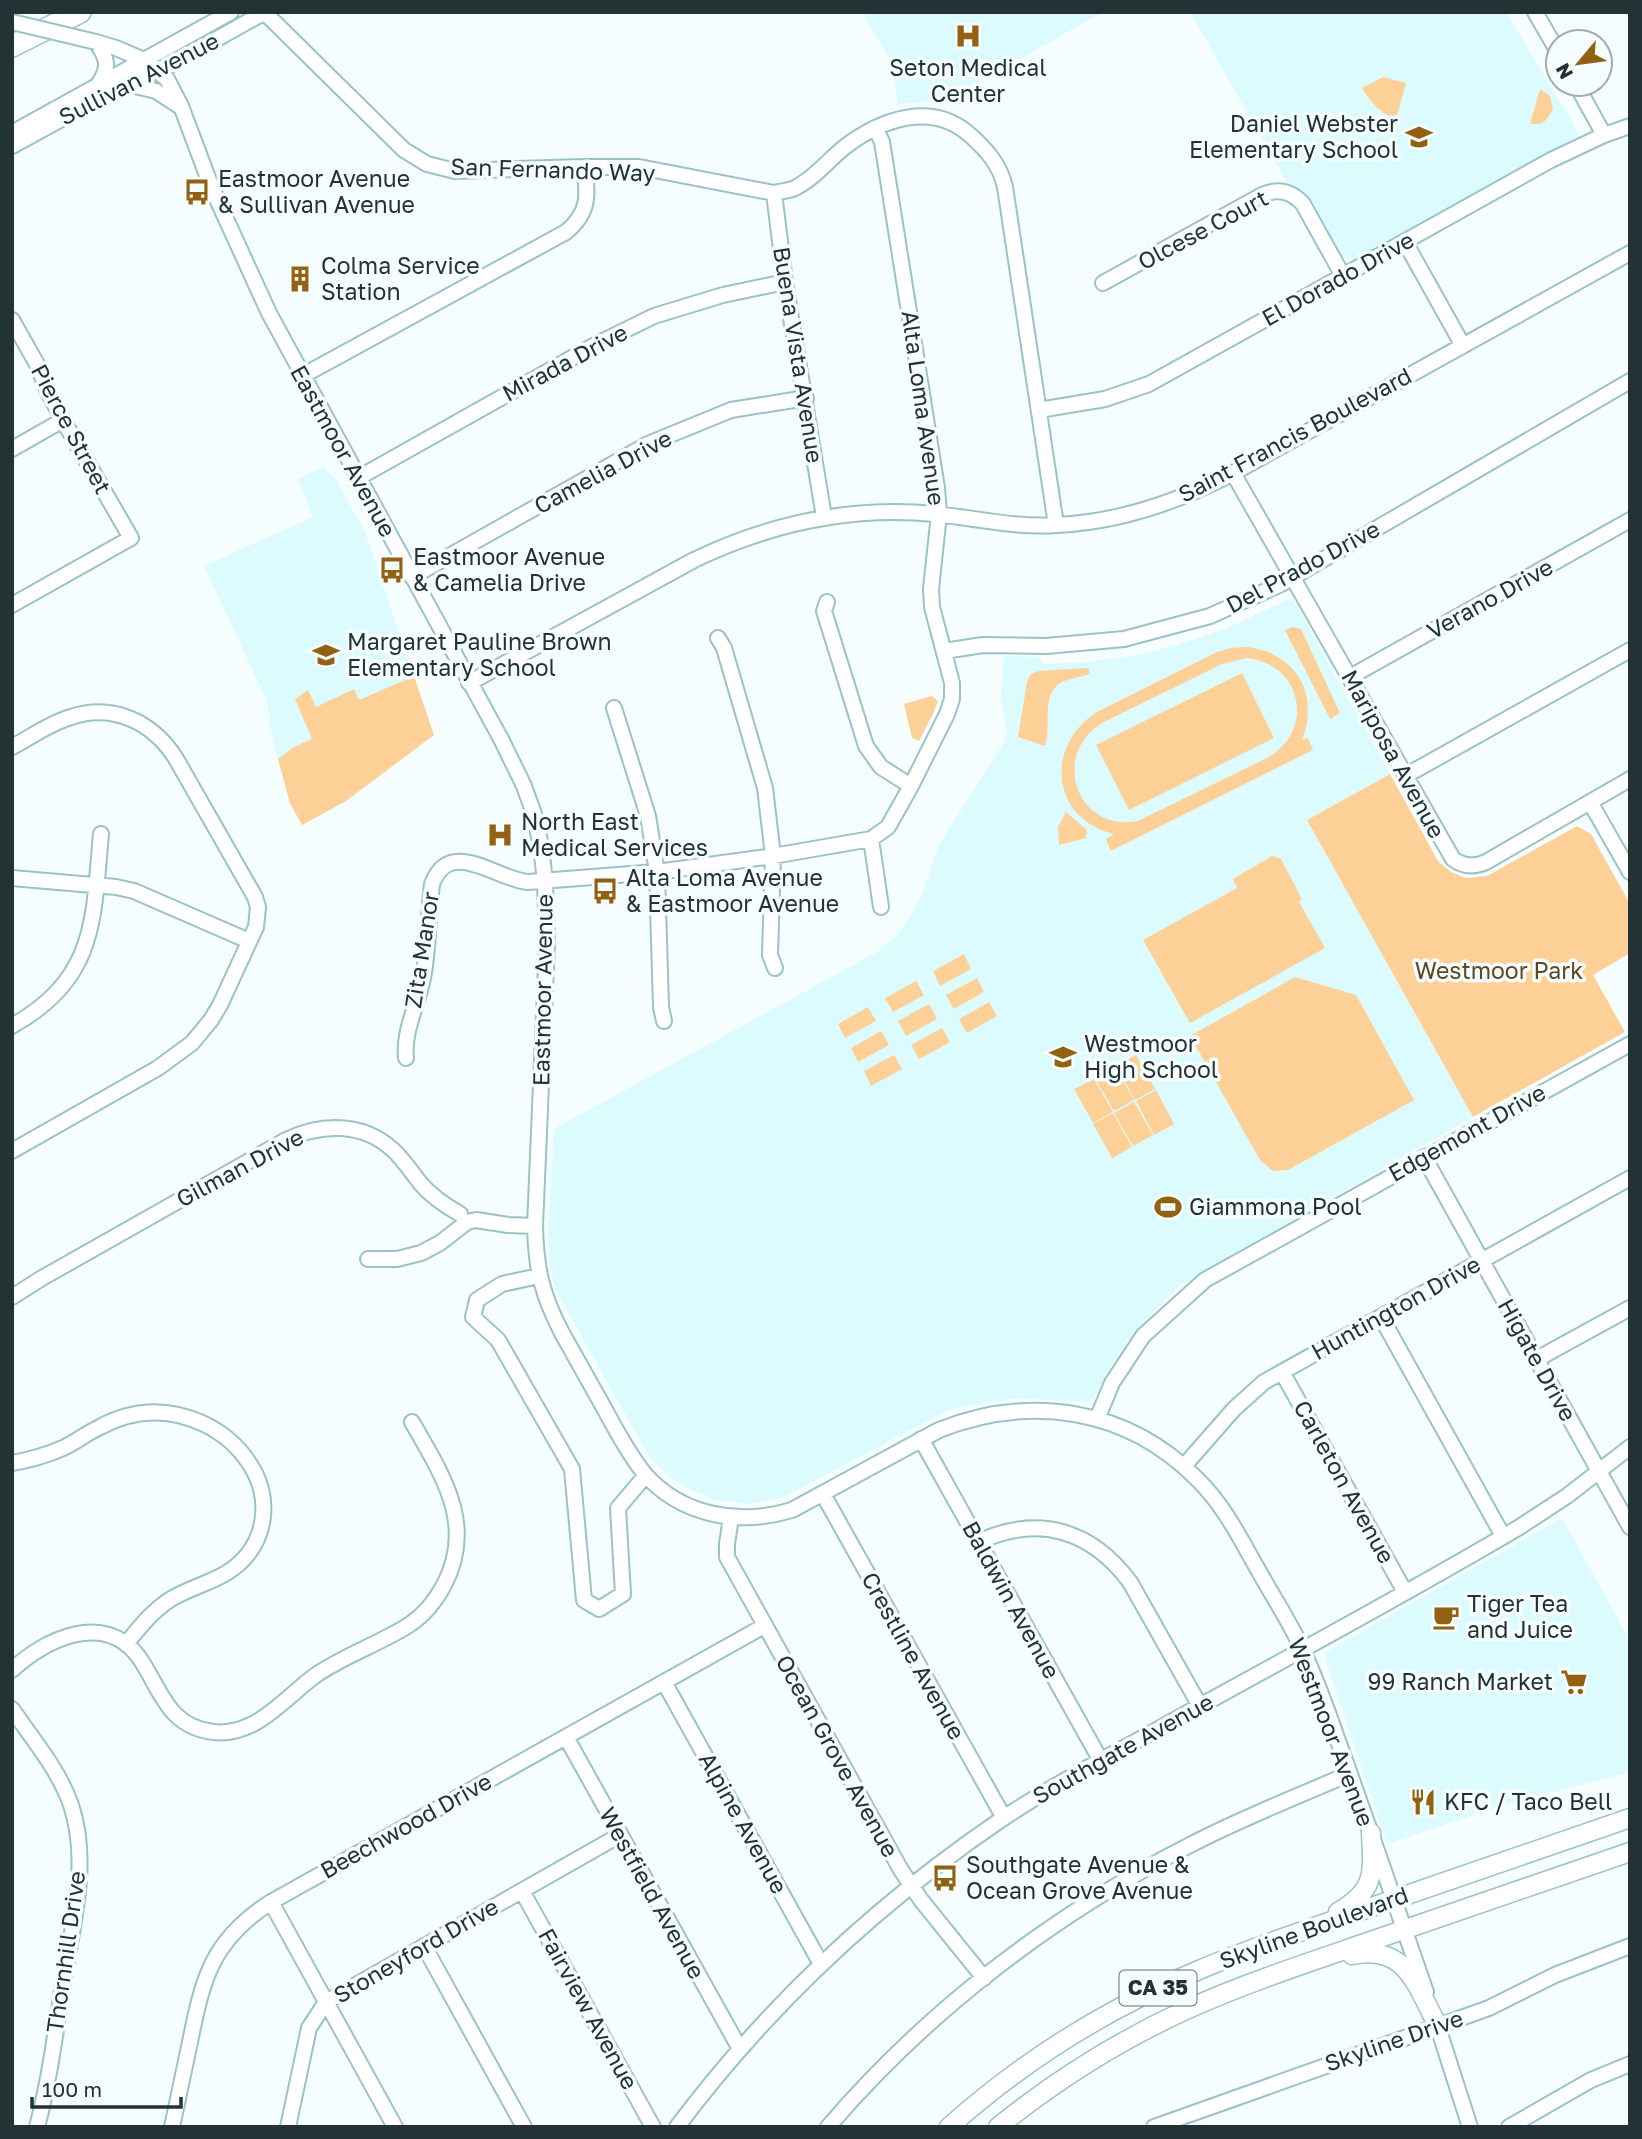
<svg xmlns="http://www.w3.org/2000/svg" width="1642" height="2139" viewBox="0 0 1642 2139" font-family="'Golos Text',sans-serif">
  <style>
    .built { fill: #dcfbfe }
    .green { fill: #fdd097; fill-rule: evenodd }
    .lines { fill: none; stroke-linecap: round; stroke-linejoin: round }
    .minor-casing { stroke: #9ac3c7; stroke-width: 18 }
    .major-casing { stroke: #9ac3c7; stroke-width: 21 }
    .highway-casing { stroke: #9ac3c7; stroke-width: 24 }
    .minor { stroke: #fff; stroke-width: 14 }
    .major { stroke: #fff; stroke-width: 18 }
    .highway { stroke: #fff; stroke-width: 21 }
    .minor-bridge-casing { stroke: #9ac3c7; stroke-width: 18; stroke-linecap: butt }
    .minor-bridge { stroke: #fff; stroke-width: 14 }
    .labels { text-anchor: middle; stroke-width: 7; stroke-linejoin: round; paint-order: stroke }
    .shield { fill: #f5fdfe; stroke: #627071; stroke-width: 2 }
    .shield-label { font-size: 21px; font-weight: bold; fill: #233335 }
    .poi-label { font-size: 23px; fill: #233335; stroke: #f5fdfe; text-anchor: start }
    .street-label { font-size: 23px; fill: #233335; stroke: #f5fdfe }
    .park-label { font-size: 23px; fill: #604623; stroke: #f5fdfe }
  </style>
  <rect width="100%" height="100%" fill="#f5fdfe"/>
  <path class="built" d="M862,12H1104L945,100L898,104L890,60Z
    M1190,12H1506L1573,123L1578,133L1577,136L1355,260L1342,257L1311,201L1302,191L1288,184Z
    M323,467L336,479L365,532L434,735L346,801L302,825L290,803L286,789L270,727L267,701L204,566L313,517L298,479Z
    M1292,598L1390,774L1307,820L1473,1117L1205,1270L1187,1283H1182L1152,1313L1120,1350L1094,1397L1089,1402L1018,1398L948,1410L786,1496L770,1500L750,1504L716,1500L693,1491L671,1478L652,1460L645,1449L555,1289L550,1264L548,1243L554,1129L877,952L898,934L911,915L923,892L939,845L1004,742L1007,732L1001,694L1004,656L1039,657L1044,664L1088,662L1143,654L1177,645L1223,630Z
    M1562,1518L1630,1640V1772L1494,1808L1387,1844L1326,1661V1652Z"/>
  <path class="green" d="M1383,77L1406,83L1396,119C1380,113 1371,103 1362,88Z
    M1540,89L1550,96L1553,110L1545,121L1539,124H1530Z
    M1292,627L1301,629L1340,713L1330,719L1285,630Z
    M1247,647C1296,653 1320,694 1302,740L1308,738L1313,750L1111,851L1106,839L1114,834C1051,819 1044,746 1097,712L1217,652L1231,648ZM1246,658C1301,663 1316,728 1269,757L1138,821C1077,833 1050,755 1102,723L1222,664Z
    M1088,668L1090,674C1081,677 1070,678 1062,682C1040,693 1052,727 1045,746L1018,737L1027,682L1030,675L1038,671Z
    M1242,673L1274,738L1129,810L1096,745Z
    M414,676L434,735L346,801L302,825L290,803L278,759L292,748L312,739L295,699L308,690L316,707L354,689L359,700Z
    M932,696L938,701L933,714L919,741L912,738L904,704Z
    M1390,774L1438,861L1451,872L1466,878L1487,876L1577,826L1591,834L1630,904V953L1593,975L1625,1032L1473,1117L1307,820Z
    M1066,812L1087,830L1086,838L1059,845L1058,827Z
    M1272,856L1281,859L1302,899L1299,902L1325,948L1190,1023L1143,940L1237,888L1233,879Z
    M964,954L971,969L940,986L933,971Z
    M1295,977L1356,995L1414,1100L1288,1170L1273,1171L1260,1160L1190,1036Z
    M977,978L984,992L954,1009L946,995Z
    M916,981L924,995L893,1012L885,998Z
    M989,1002L997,1016L967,1033L959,1019Z
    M929,1004L937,1019L906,1036L898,1021Z
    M868,1007L876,1021L845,1038L838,1024Z
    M942,1028L950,1042L919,1059L911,1045Z
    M881,1031L889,1045L858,1062L851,1048Z
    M894,1055L902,1069L871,1086L864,1071Z
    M1136,1055L1155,1089L1135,1100L1116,1066Z
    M1115,1067L1134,1100L1114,1111L1095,1078Z
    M1094,1079L1113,1112L1093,1123L1074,1089Z
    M1156,1090L1174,1124L1154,1135L1136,1101Z
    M1134,1102L1153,1135L1133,1146L1114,1113Z
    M1113,1113L1132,1147L1112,1158L1093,1124Z"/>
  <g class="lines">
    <g class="minor-casing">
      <path id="minor" d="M264,12L404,150L427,164L455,171L584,167H639L774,193C781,191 789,191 795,188C815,178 829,159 846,146C882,119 932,101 970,135C987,150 1000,165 1005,187L1056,525
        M1535,12L1558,52
        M96,42L116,48L144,60L167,79L181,106L211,186L269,313L501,739L524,786L534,814L541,846L545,882L547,943L535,1226C536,1269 542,1295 562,1333C576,1358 590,1383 604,1408C616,1430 628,1453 644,1473C681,1516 739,1526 792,1510L939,1430C1030,1394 1127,1408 1197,1479C1225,1506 1242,1542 1261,1575C1275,1600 1291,1624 1302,1649C1320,1686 1332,1725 1346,1763C1373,1839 1400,1916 1426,1992
        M96,42C108,59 110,67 98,85
        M127,84L156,91L179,106
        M1576,84L1604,135
        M12,133L231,12
        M12,146L118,88L174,63L265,12
        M774,193L785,282L824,517
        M1405,242L1462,344
        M1103,283L1262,195C1278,188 1291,191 1303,204L1343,276
        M12,320L38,366L48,392L63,420L131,538L12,605
        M302,376L566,232C590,212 588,195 584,167
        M1039,410L1105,399L1149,384L1551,160L1604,135L1630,126
        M12,449L63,420
        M1233,473L1453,859C1464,867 1475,867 1486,862L1630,779
        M358,478L593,346L654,316L723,295L785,282
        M412,577L648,444L731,410L806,398
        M827,602L824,611L866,746L881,767L911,786
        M718,638L724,648L765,788L773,856L770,955L775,968
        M944,651L983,645L1046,646L1124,639L1210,616L1281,584L1630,381
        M1350,677L1630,520
        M469,683L694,560C771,523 850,506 935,514C976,518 1015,528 1057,525C1119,522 1178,502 1233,473L1630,253
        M614,708L648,816L657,872L661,1007L664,1021
        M12,747C31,737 50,723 71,717C113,703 152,722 175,757L255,897L258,907L256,927L220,1005L211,1020L192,1043L158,1068L12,1151
        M1405,776L1630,650
        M1590,802L1630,872
        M871,839L881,907
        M12,878L116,887L134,891L249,941
        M12,1026C97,978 93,920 101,834
        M406,1058C403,1031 418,1004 423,978C429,947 428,915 432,884C450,836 497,880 528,882L657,872L773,856L871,839L888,827L911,786L947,714L952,699V683L932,607L931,589L939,514L937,488L882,142L876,129
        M1424,1157L1630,1527
        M368,1259H397L421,1253L440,1243L467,1222L476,1220L508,1225L535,1226
        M539,1276L502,1284L477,1300L473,1317L498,1340L572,1469L584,1600L599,1609L623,1594L618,1508L646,1475
        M12,1297L42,1278L286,1140C321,1123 363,1122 393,1150C404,1160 412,1173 421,1184C432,1197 446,1206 460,1214
        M1381,1317L1503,1536
        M1537,1359L1630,1308
        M1282,1372L1405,1592
        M1097,1419L1112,1383L1143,1336L1205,1280L1630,1044
        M921,1439L1101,1761
        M12,1463C30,1460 47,1455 63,1448C76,1442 87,1433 100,1427C133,1409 168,1408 202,1423C226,1434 243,1450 255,1473C268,1499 266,1531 248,1554C228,1580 198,1583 171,1599C153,1610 139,1628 126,1644
        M1184,1466L1234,1409L1264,1382L1630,1178
        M823,1494L1004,1818
        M731,1517L727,1544V1557L901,1870L921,1900L984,1978
        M978,1542C1039,1514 1091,1530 1130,1582L1200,1706
        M12,1670C45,1639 104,1611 138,1656C161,1688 166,1726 213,1732C256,1737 284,1698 316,1675C345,1655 379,1644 409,1625C424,1615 436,1600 444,1585C476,1524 442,1475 412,1422
        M664,1682L821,1964
        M12,1709C33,1740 59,1770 71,1805C91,1865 71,1930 62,1990C55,2036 49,2082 37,2127
        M566,1737L740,2049
        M522,1891L653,2127
        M271,1902L395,2127
        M424,1946L524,2127
        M1435,2018L1470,2127
        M172,2127C178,2098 184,2070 190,2042C203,1977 212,1940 271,1902L764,1626
        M288,2127L309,2028L326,2002L620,1835
        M677,2127C767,2007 878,1903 1002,1819C1053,1785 1108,1757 1162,1727C1281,1661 1401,1597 1518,1528L1567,1496L1630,1447
        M828,2127C927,2011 1054,1914 1190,1845C1242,1818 1296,1797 1349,1774
        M1154,2127L1489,2008L1555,1975L1630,1946
        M1509,2127L1591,2080L1630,2064"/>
    </g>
    <g class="major-casing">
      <path id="major" d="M1338,1912C1376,1890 1373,1873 1371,1833
        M1352,1955C1407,1944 1416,1986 1438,2026
        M949,2127C1023,2061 1108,2008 1199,1970C1255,1946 1312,1928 1369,1908C1456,1878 1543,1848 1630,1818
        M998,2127C1056,2080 1120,2040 1188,2009C1246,1983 1307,1963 1368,1942C1455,1912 1542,1882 1630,1852"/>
    </g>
    <g class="highway-casing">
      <path id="highway" d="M12,46L80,12"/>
    </g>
    <use href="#minor" class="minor"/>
    <use href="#major" class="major"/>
    <use href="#highway" class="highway"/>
    <g class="minor-bridge-casing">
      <path id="minor-bridge" d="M12,22L96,42"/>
    </g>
    <use href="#minor-bridge" class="minor-bridge"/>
  </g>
  <defs>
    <g id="hospital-bare" transform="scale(2.1)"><path d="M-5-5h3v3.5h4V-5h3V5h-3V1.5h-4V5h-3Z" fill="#926111" stroke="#f5fdfe" stroke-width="2.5" paint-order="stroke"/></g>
    <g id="school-bare" transform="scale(2.1)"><path d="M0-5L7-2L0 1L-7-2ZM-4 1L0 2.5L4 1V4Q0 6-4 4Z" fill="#926111" stroke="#f5fdfe" stroke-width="2.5" paint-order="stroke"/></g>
    <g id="bus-bare" transform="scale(2.1)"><path d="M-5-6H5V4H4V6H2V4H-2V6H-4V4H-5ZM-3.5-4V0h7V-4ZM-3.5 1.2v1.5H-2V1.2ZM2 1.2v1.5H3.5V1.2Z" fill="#926111" stroke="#f5fdfe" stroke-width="2.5" paint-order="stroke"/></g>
    <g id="building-bare" transform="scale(2.1)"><path d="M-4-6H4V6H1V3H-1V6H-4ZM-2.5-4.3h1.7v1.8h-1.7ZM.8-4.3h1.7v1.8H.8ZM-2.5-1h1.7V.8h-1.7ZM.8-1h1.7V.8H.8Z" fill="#926111" stroke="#f5fdfe" stroke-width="2.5" paint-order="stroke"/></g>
    <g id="stadium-bare" transform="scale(2.1)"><path d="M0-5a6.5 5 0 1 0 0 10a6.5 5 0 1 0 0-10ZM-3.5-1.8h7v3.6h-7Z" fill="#926111" stroke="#f5fdfe" stroke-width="2.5" paint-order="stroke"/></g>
    <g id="cafe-bare" transform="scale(2.1)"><path d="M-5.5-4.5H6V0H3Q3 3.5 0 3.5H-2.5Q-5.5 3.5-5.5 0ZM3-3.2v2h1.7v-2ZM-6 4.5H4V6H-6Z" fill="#926111" stroke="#f5fdfe" stroke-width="2.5" paint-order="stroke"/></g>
    <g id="supermarket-bare" transform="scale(2.1)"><path d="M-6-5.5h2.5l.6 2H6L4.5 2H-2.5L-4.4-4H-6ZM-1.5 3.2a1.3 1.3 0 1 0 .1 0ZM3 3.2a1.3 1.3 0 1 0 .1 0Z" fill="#926111" stroke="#f5fdfe" stroke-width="2.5" paint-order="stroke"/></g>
    <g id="restaurant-bare" transform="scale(2.1)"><path d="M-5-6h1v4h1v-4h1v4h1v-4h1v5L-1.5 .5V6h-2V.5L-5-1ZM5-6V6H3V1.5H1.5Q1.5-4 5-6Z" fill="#926111" stroke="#f5fdfe" stroke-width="2.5" paint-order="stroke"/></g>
  </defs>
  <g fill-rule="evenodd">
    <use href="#hospital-bare" x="968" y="36"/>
    <use href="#school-bare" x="1419" y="137"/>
    <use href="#bus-bare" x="197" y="192"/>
    <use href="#building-bare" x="300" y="279"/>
    <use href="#bus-bare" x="392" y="570"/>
    <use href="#school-bare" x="326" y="655"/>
    <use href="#hospital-bare" x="500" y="835"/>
    <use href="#bus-bare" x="605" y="891"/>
    <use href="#school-bare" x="1063" y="1057"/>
    <use href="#stadium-bare" x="1168" y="1207"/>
    <use href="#cafe-bare" x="1446" y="1617"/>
    <use href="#supermarket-bare" x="1574" y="1682"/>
    <use href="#restaurant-bare" x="1423" y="1802"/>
    <use href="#bus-bare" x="945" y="1878"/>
  </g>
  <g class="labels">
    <rect class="shield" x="1119.5" y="1970.5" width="77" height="35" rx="5"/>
    <g class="shield-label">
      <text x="1158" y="1995">CA 35</text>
    </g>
    <g class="poi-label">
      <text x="968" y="76" text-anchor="middle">Seton Medical<tspan x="968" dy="26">Center</tspan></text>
      <text x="1398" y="132" text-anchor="end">Daniel Webster<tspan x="1398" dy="26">Elementary School</tspan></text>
      <text x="218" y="187">Eastmoor Avenue<tspan x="218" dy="26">&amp; Sullivan Avenue</tspan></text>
      <text x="321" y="274">Colma Service<tspan x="321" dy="26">Station</tspan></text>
      <text x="413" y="565">Eastmoor Avenue<tspan x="413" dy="26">&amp; Camelia Drive</tspan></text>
      <text x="347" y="650">Margaret Pauline Brown<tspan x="347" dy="26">Elementary School</tspan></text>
      <text x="521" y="830">North East<tspan x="521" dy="26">Medical Services</tspan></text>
      <text x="626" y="886">Alta Loma Avenue<tspan x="626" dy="26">&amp; Eastmoor Avenue</tspan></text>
      <text x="1084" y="1052">Westmoor<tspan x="1084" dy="26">High School</tspan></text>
      <text x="1189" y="1215">Giammona Pool</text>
      <text x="1467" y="1612">Tiger Tea<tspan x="1467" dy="26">and Juice</tspan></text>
      <text x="1553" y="1690" text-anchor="end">99 Ranch Market</text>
      <text x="1444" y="1810">KFC / Taco Bell</text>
      <text x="966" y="1873">Southgate Avenue &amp;<tspan x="966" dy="26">Ocean Grove Avenue</tspan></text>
    </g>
    <g class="street-label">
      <text transform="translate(139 79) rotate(-27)" y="8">Sullivan Avenue</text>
      <text transform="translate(553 170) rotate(2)" y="8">San Fernando Way</text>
      <text transform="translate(1203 230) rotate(-28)" y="8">Olcese Court</text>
      <text transform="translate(1338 279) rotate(-29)" y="8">El Dorado Drive</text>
      <text transform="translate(798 355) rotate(81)" y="8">Buena Vista Avenue</text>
      <text transform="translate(565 363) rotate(-28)" y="8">Mirada Drive</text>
      <text transform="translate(923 408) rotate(82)" y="8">Alta Loma Avenue</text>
      <text transform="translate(71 429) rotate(62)" y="8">Pierce Street</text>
      <text transform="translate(1295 435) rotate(-28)" y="8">Saint Francis Boulevard</text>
      <text transform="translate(343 451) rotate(61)" y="8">Eastmoor Avenue</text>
      <text transform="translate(603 472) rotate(-28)" y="8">Camelia Drive</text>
      <text transform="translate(1303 567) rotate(-28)" y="8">Del Prado Drive</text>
      <text transform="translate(1490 599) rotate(-29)" y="8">Verano Drive</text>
      <text transform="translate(1393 754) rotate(61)" y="8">Mariposa Avenue</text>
      <text transform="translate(422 950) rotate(-81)" y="8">Zita Manor</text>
      <text transform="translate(543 990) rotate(-89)" y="8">Eastmoor Avenue</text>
      <text transform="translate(1467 1133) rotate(-29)" y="8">Edgemont Drive</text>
      <text transform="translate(240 1168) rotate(-28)" y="8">Gilman Drive</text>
      <text transform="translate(1396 1308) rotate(-29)" y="8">Huntington Drive</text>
      <text transform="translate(1537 1360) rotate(61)" y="8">Higate Drive</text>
      <text transform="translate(1344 1482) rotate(61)" y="8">Carleton Avenue</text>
      <text transform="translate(1011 1600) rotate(61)" y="8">Baldwin Avenue</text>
      <text transform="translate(913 1656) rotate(61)" y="8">Crestline Avenue</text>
      <text transform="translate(1331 1732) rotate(69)" y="8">Westmoor Avenue</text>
      <text transform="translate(1123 1749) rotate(-29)" y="8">Southgate Avenue</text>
      <text transform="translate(837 1756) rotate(61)" y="8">Ocean Grove Avenue</text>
      <text transform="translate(743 1823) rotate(61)" y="8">Alpine Avenue</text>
      <text transform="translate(406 1826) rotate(-29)" y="8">Beechwood Drive</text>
      <text transform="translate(652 1893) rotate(61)" y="8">Westfield Avenue</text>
      <text transform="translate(1314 1928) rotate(-20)" y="8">Skyline Boulevard</text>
      <text transform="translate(416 1951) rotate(-30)" y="8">Stoneyford Drive</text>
      <text transform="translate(66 1952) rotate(-82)" y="8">Thornhill Drive</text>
      <text transform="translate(588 2009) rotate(61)" y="8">Fairview Avenue</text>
      <text transform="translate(1394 2041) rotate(-19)" y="8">Skyline Drive</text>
    </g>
    <g class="park-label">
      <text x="1499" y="979">Westmoor Park</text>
    </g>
  </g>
  <rect width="1642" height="2139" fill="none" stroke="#233335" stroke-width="28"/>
  <g transform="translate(1579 63) rotate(241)"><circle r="33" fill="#f5fdfe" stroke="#a1acae" stroke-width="2"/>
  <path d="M0-5L12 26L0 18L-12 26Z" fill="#926111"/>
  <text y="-10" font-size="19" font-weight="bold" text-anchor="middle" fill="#233335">N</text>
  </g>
  <path d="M32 2097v10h149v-10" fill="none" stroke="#233335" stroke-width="3.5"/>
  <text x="42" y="2097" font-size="21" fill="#233335" stroke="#f5fdfe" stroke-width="5" paint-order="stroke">100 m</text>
</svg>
